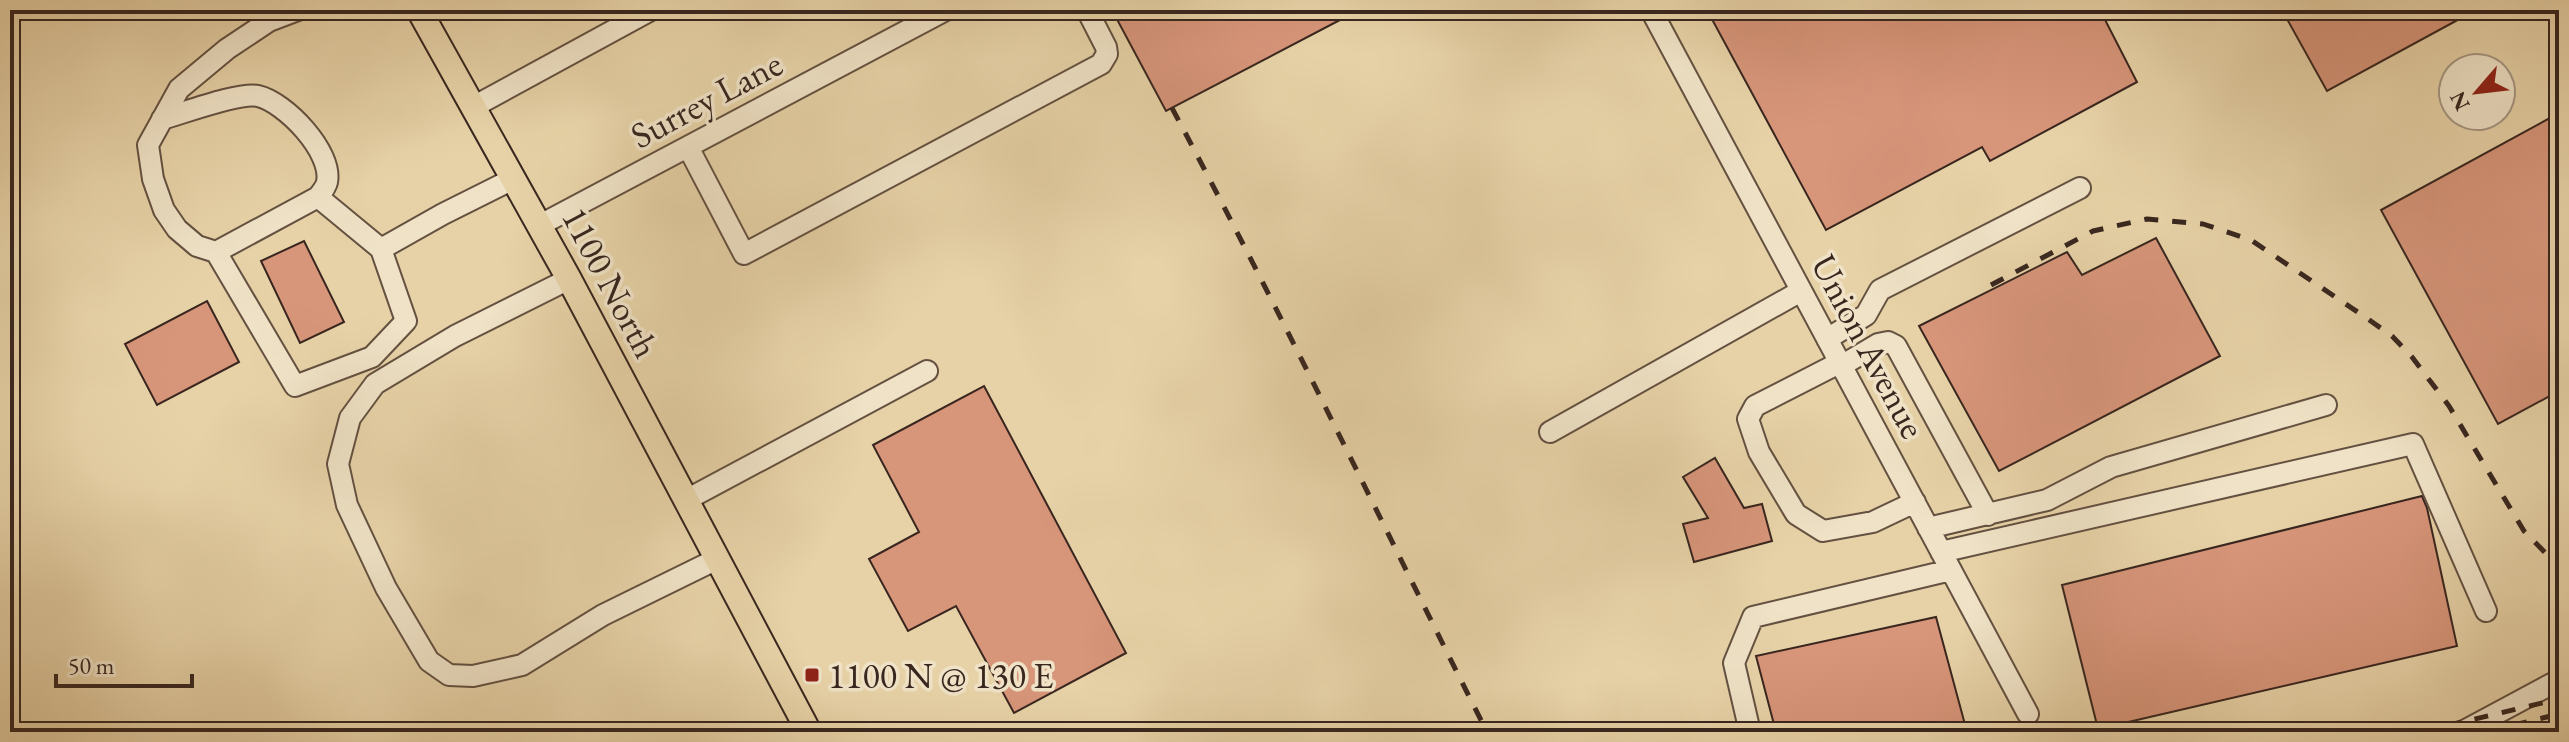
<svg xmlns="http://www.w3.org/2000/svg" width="2569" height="742" viewBox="0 0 2569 742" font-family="'EB Garamond',serif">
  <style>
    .building { fill: #d7957a; stroke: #38261f; stroke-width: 2 }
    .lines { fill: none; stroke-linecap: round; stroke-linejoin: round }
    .minor-casing { stroke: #645141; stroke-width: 24 }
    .major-casing { stroke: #38261f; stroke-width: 28 }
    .minor { stroke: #efe2c6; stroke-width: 20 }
    .major { stroke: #e7d2a7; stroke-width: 24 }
    .rail { stroke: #38261f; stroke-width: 5; stroke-dasharray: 14 14; stroke-linecap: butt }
    .poi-dot { fill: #8f2418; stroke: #efe2c6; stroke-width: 3 }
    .labels { text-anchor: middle; stroke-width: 7; stroke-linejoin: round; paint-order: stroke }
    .street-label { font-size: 36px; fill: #38261f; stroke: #efe2c6 }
    .poi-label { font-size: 36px; fill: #38261f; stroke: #efe2c6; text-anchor: start }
  </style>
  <rect width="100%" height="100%" fill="#e7d2a7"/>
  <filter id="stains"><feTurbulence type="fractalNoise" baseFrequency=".0025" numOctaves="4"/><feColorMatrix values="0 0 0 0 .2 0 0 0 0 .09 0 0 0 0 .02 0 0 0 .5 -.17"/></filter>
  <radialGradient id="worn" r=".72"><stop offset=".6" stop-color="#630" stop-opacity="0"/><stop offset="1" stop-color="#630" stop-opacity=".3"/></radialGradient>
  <path class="building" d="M1112,10H1359L1166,111Z
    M1707,10H2100L2137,82L1990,161L1982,147L1826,230Z
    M2282,10H2476L2327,91Z
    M2559,113V391L2498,424L2381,210Z
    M2156,238L2220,356L1999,471L1919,326L2067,252L2082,275Z
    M304,241L344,322L300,343L261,261Z
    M207,301L239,362L157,405L125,344Z
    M984,386L1126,653L1014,713L956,606L908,631L869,559L919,532L873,445Z
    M1715,458L1744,508L1762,504L1772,541L1694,562L1683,524L1708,518L1683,477Z
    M2422,496L2427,508L2457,646L2098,729L2062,585Z
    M1936,617L1967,732H1776L1756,656Z"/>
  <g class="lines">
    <g class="minor-casing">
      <path id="minor" d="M1651,10L2028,714
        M473,107L651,10
        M162,119C184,113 239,92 258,96C285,102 333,152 327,182C326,187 322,192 318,197
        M688,147L744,254L1101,64L1107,54L1106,47L1087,10
        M540,225L946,10
        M381,249L318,197L216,252L295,386L372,357L406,321L381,249L443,214L513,179
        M216,252L197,246L177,229L164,210L153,179L148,145L179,89L227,49L269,21L298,10
        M569,279L455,336L375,384L350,418L338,464L347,505L386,588L429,661L449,675L473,676L522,665L603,615L717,559
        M1827,339L1866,315L1880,290L2080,188
        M1839,363L1755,406L1748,419L1759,452L1796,514L1823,531L1873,522L1915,502
        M1841,366L1878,344L1888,342L1896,346L1988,515
        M1550,432L1801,291
        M686,500L927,371
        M1928,528L2047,500L2111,467L2326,405
        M1941,552L2413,444L2486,611
        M1750,732L1734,663L1753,617L1951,570
        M2462,732L2559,680"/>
    </g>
    <g class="major-casing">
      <path id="major" d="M419,10L569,279L809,732"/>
    </g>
    <use href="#minor" class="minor"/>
    <use href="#major" class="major"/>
    <path class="rail" d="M1172,108C1282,314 1382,524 1487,732
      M1991,285L2093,231L2147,219L2203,224L2251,240L2365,317L2392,336L2412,357L2449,406L2524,531L2559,567
      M2420,732L2559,699
      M2486,732L2559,714"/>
  </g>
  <rect class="poi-dot" x="804" y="667" width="16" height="16" rx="4"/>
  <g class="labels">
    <g class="street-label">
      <text transform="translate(706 99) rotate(-28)" y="13">Surrey Lane</text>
      <text transform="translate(611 282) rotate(62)" y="13">1100 North</text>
      <text transform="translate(1869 346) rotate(62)" y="13">Union Avenue</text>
    </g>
    <g class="poi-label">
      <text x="828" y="688">1100 N @ 130 E</text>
    </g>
  </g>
  <rect width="2569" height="742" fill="none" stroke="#e7d2a7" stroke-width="40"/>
  <rect x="12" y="12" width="2545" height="718" fill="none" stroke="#38261f" stroke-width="4"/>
  <rect x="20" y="20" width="2529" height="702" fill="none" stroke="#38261f" stroke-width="2"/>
  <g transform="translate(2477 92) rotate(242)"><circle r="38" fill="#efe2c6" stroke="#a69783" stroke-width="2"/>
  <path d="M0-6L14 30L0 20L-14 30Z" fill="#8f2418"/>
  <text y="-12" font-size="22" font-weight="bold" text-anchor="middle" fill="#38261f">N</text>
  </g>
  <path d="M56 674v12h136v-12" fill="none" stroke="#38261f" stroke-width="4"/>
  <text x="68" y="674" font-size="24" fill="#38261f" stroke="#efe2c6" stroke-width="6" paint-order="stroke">50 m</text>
  <rect width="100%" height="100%" filter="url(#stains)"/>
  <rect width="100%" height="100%" fill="url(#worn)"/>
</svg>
